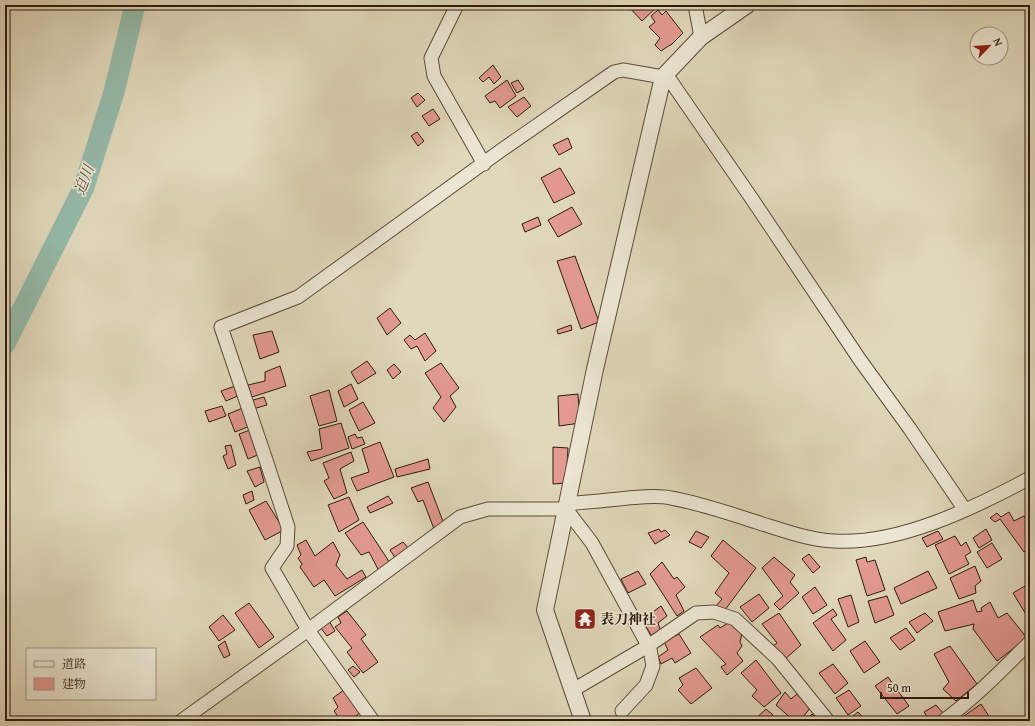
<svg xmlns="http://www.w3.org/2000/svg" width="1035" height="726" viewBox="0 0 1035 726" font-family="'Gentium Book Plus','Noto Serif JP',serif">
  <style>
    .lines { fill: none; stroke-linecap: round; stroke-linejoin: round }
    .river { stroke: #95bbaa; stroke-width: 21 }
    .building { fill: #e39a91; stroke: #2e1a0d }
    .minor-casing { stroke: #5a4a38; stroke-width: 15 }
    .tertiary-casing { stroke: #5a4a38; stroke-width: 18 }
    .minor { stroke: #ebe6d2; stroke-width: 13 }
    .tertiary { stroke: #ebe6d2; stroke-width: 16 }
    .labels { text-anchor: middle; stroke-width: 3.5; stroke-linejoin: round; paint-order: stroke }
    .poi-label { font-size: 14px; font-weight: bold; fill: #2e1a0d; stroke: #ebe6d2; text-anchor: start }
    .water-label { font-size: 15px; font-style: italic; fill: #4d4a3c; stroke: #ebe6d2 }
  </style>
  <rect width="100%" height="100%" fill="#e0d8ba"/>
  <filter id="stains"><feTurbulence type="fractalNoise" baseFrequency=".005" numOctaves="4"/><feColorMatrix values="0 0 0 0 .2 0 0 0 0 .09 0 0 0 0 .02 0 0 0 .5 -.17"/></filter>
  <radialGradient id="worn" r=".72"><stop offset=".6" stop-color="#630" stop-opacity="0"/><stop offset="1" stop-color="#630" stop-opacity=".3"/></radialGradient>
  <g class="lines">
    <path class="river" d="M5,344L84,187L114,92L135,5"/>
  </g>
  <path class="building" d="M627,5H659L642,21Z
    M658,10L662,15L666,11L683,33L671,45H670L661,51L655,45L660,38L649,27L655,22L651,16Z
    M493,65L501,77L494,84L489,77L483,82L479,78Z
    M507,80L516,96L500,108L495,101L490,103L485,96Z
    M518,80L524,89L517,93L511,83Z
    M418,93L425,100L417,107L411,98Z
    M524,97L531,106L517,117L508,107Z
    M433,109L440,119L429,126L422,116Z
    M417,132L424,141L418,146L411,136Z
    M568,138L572,148L559,155L553,145Z
    M560,168L575,193L554,203L541,178Z
    M572,207L582,224L558,237L548,220Z
    M538,217L541,225L525,232L522,224Z
    M575,256L599,322L581,329L557,261Z
    M390,308L401,323L387,335L377,318Z
    M571,325L572,330L558,334L557,330Z
    M272,331L279,352L260,359L253,335Z
    M425,333L436,351L425,361L417,346L411,349L404,340L410,335L415,340Z
    M367,361L376,373L358,384L351,372Z
    M441,363L459,388L450,396L456,407L444,422L433,408L441,397L425,373Z
    M394,364L401,372L393,379L387,370Z
    M280,366L286,386L252,397L248,385L265,381V372Z
    M351,384L358,399L344,407L338,391Z
    M235,386L240,395L226,401L221,391Z
    M329,390L337,421L319,426L310,396Z
    M578,394L580,423L559,426L558,396Z
    M264,397L267,405L253,409L250,401Z
    M363,402L375,423L359,431L349,410Z
    M222,406L226,416L209,422L205,411Z
    M243,408L250,426L235,432L228,414Z
    M341,423L349,448L311,461L307,452L322,449L319,429Z
    M250,430L260,454L248,459L239,434Z
    M355,434L357,438L362,437L365,444L352,449L348,437Z
    M380,442L394,477L357,491L351,478L369,472L362,449Z
    M231,445L236,465L228,469L223,456L227,454L225,446Z
    M553,447L568,448L566,483L553,484Z
    M351,452L354,461L340,469L347,493L334,499L324,481L329,478L323,463Z
    M428,459L430,469L397,477L395,469Z
    M260,467L264,482L255,487L247,471Z
    M428,482L444,524L434,529L423,500L418,502L411,488Z
    M252,491L254,500L246,504L243,495Z
    M388,496L393,503L370,513L367,507Z
    M349,497L359,520L339,532L328,505Z
    M266,501L284,530L265,540L249,510Z
    M1009,512L1014,521L1024,516L1030,526V549L1024,552L1000,519L995,522L990,518L997,513L1001,517Z
    M363,522L390,563L379,571L369,552L361,555L345,533Z
    M659,529L661,532L665,530L670,535L655,544L648,533Z
    M986,529L992,540L979,548L973,538Z
    M696,531L709,537L701,548L689,542Z
    M938,531L943,539L927,547L922,538Z
    M955,536L961,546L966,542L971,552L965,556L969,564L949,574L935,545Z
    M306,540L315,556L333,542L340,555L336,565L347,579L362,570L366,577L335,596L324,580L314,587L300,567L302,564L298,558L301,555L297,545Z
    M723,540L756,568L725,610L716,606L722,599L715,593L729,573L711,556Z
    M403,542L410,550L396,559L390,550Z
    M992,543L1002,559L987,568L977,552Z
    M809,554L820,567L813,573L802,559Z
    M774,557L795,575L790,582L799,593L780,610L774,604L783,596L762,568Z
    M866,557L867,562L875,560L885,590L867,596L856,560Z
    M662,562L674,579L677,577L685,587L676,595L684,611L677,616L650,574Z
    M975,566L981,581L975,586L976,593L959,599L950,578Z
    M638,571L646,584L628,593L621,579Z
    M928,571L937,588L901,604L894,588Z
    M1030,583V621L1013,593Z
    M815,587L827,605L813,614L802,597Z
    M759,594L769,608L752,622L740,607Z
    M851,595L859,622L848,627L838,599Z
    M887,596L894,615L875,623L868,601Z
    M973,600L977,612L982,611L981,608L990,602L998,618L1007,613L1027,638L997,661L973,629L974,624L945,631L938,612Z
    M249,603L274,637L259,648L235,613Z
    M661,606L667,616L658,623L661,632L653,638L642,620Z
    M833,609L837,615L831,619L846,640L833,651L813,623Z
    M347,611L366,635L361,639L378,662L363,673L347,652L352,648L335,627L341,623L338,617Z
    M779,613L801,645L784,660L770,648L777,643L762,624Z
    M925,613L933,621L917,633L909,622Z
    M223,615L235,630L219,641L209,627Z
    M329,621L335,631L327,636L320,627Z
    M731,621L742,633L740,642L742,646L737,653L743,661L727,675L721,667L726,664L700,637L718,625L720,628Z
    M906,628L915,640L900,650L890,638Z
    M679,634L691,653L675,663L672,658L661,664L658,657L668,650L664,642Z
    M225,641L230,655L224,658L218,646Z
    M865,641L880,662L864,673L850,651Z
    M950,646L977,684L956,701L943,689L949,682L934,654Z
    M756,660L781,693L764,707L752,696L757,690L741,673Z
    M833,664L848,683L835,694L819,673Z
    M353,666L360,672L354,677L348,670Z
    M696,668L712,688L691,704L678,690L683,685L679,678Z
    M888,677L909,706L897,714L875,686Z
    M345,689L362,711L350,721H341L334,711L338,707L333,698Z
    M849,690L861,706L848,715L836,698Z
    M785,692L791,699L797,694L810,708L800,721H794L776,705Z
    M981,704L992,721H957Z
    M936,705L944,714L936,721H930L924,712Z
    M766,709L773,715L766,721H753Z
    M858,712L866,721H847Z
    M812,714L818,721H805Z"/>
  <g class="lines">
    <g class="minor-casing">
      <path id="minor" d="M457,5L431,58L434,76L484,164
        M695,5L701,37
        M566,509L574,503C592,502 610,500 628,498C642,497 657,495 671,498C704,504 737,516 769,526C791,533 812,540 834,541C899,545 974,508 1030,478
        M573,690L648,646L696,613L714,612L735,619L778,659L828,721
        M181,721L308,630L460,517L488,509H566L592,543L650,649L653,666L646,685L622,711
        M373,721L308,630L272,568L287,546L288,527L267,463L221,327L298,297L503,149L614,72L623,70L663,77L670,80L752,199L860,360L910,429L965,510
        M943,721C975,698 1002,670 1030,642"/>
    </g>
    <g class="tertiary-casing">
      <path id="tertiary" d="M583,721L545,610L595,369L663,77L701,37L747,5"/>
    </g>
    <use href="#minor" class="minor"/>
    <use href="#tertiary" class="tertiary"/>
  </g>
  <defs>
    <g id="temple-square" transform="scale(1.15)"><rect x="-9" y="-9" width="18" height="18" rx="4" fill="#8f2418" stroke="#ebe6d2"/><path d="M0-6L5-2H3V0L6.5 2.5H4V6H1.5V3h-3V6H-4V2.5H-6.5L-3 0V-2H-5Z" fill="#fff"/></g>
  </defs>
  <g fill-rule="evenodd">
    <use href="#temple-square" x="585" y="619"/>
  </g>
  <g class="labels">
    <g class="poi-label">
      <text x="600" y="624">表刀神社</text>
    </g>
    <g class="water-label">
      <text transform="translate(84 180) rotate(-69)" y="5">迫川</text>
    </g>
  </g>
  <rect width="1035" height="726" fill="none" stroke="#e0d8ba" stroke-width="20"/>
  <rect x="6" y="6" width="1023" height="714" fill="none" stroke="#2e1a0d" stroke-width="2"/>
  <rect x="10" y="10" width="1015" height="706" fill="none" stroke="#2e1a0d"/>
  <rect x="26" y="648" width="130" height="52" fill="#ebe6d2" stroke="#9f9483"/>
  <rect x="34" y="661" width="20" height="6" fill="#ebe6d2" stroke="#9f9483"/>
  <text x="62" y="668" font-size="12" fill="#2e1a0d">道路</text>
  <rect x="34" y="678" width="20" height="12" fill="#e39a91" stroke="#9f9483"/>
  <text x="62" y="688" font-size="12" fill="#2e1a0d">建物</text>
  <g transform="translate(989 46) rotate(65)"><circle r="19" fill="#ebe6d2" stroke="#9f9483"/>
  <path d="M0-3L7 15L0 10L-7 15Z" fill="#8f2418"/>
  <text y="-6" font-size="11" font-weight="bold" text-anchor="middle" fill="#2e1a0d">N</text>
  </g>
  <path d="M881 692v6h87v-6" fill="none" stroke="#2e1a0d" stroke-width="2"/>
  <text x="887" y="692" font-size="12" fill="#2e1a0d" stroke="#ebe6d2" stroke-width="3" paint-order="stroke">50 m</text>
  <rect width="100%" height="100%" filter="url(#stains)"/>
  <rect width="100%" height="100%" fill="url(#worn)"/>
</svg>
